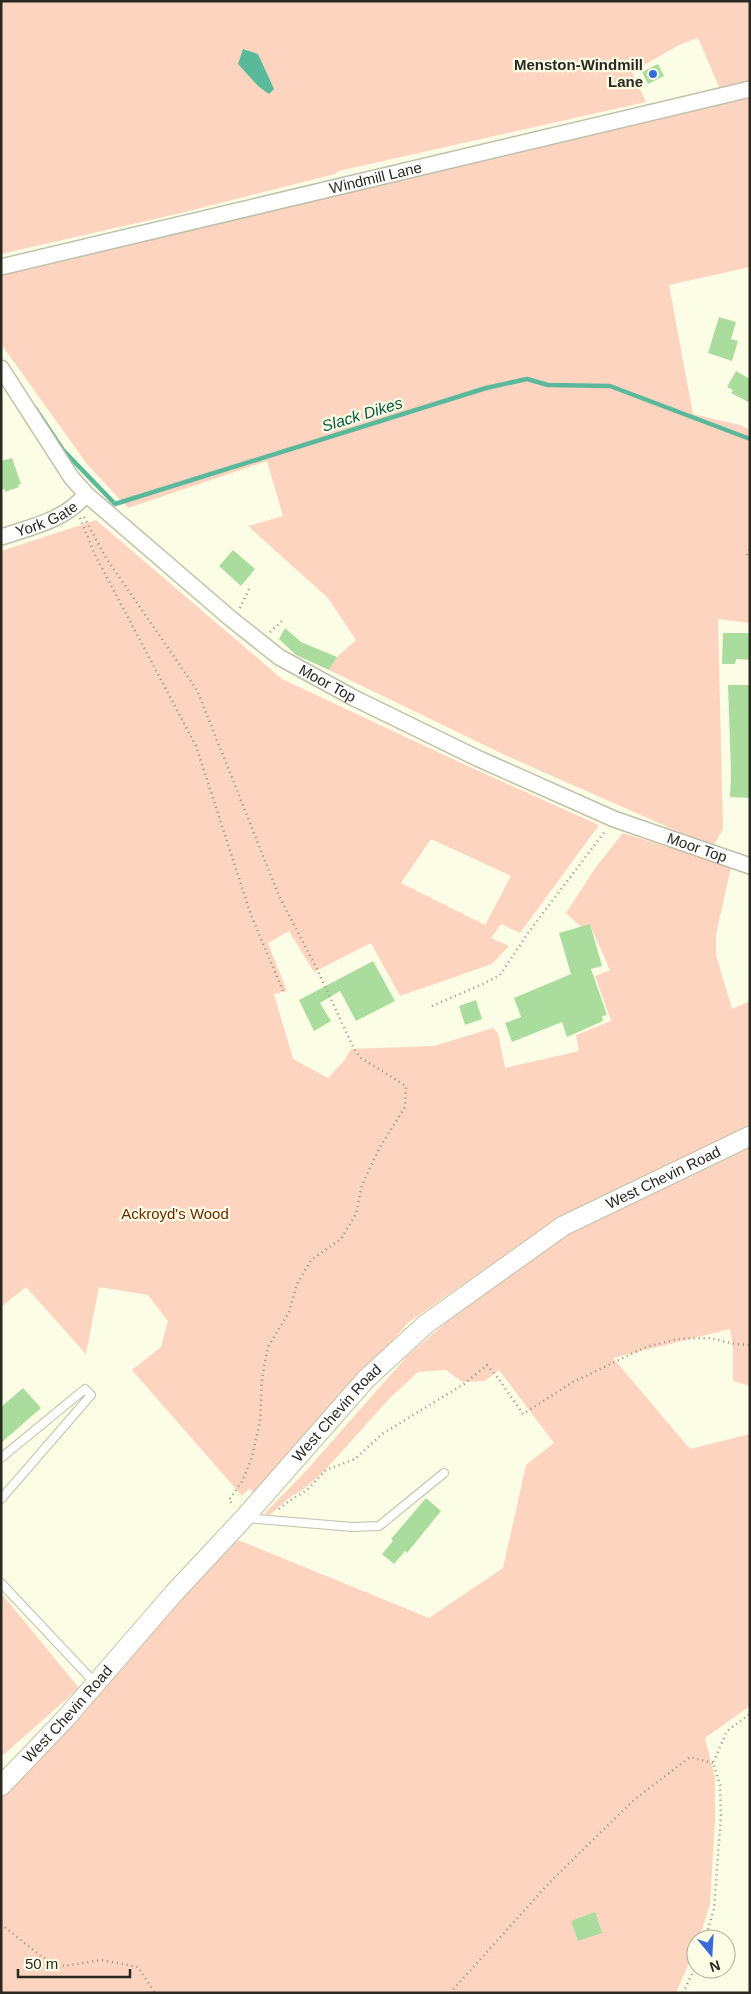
<svg xmlns="http://www.w3.org/2000/svg" width="751" height="1994" viewBox="0 0 751 1994" font-family="Helvetica,sans-serif">
  <style>
    .green { fill: #fdd4c0; fill-rule: evenodd }
    .water { fill: #5ab99b }
    .lines { fill: none; stroke-linecap: round; stroke-linejoin: round }
    .stream { stroke: #5ab99b; stroke-width: 4.5 }
    .building { fill: #aadd9d }
    .service-casing { stroke: #c0c1aa; stroke-width: 10 }
    .minor-casing { stroke: #c0c1aa; stroke-width: 18 }
    .tertiary-casing { stroke: #c0c1aa; stroke-width: 21 }
    .path { stroke: #929282; stroke-width: 2.5; stroke-dasharray: 1 4; stroke-linecap: butt }
    .service { stroke: #fff; stroke-width: 8 }
    .minor { stroke: #fff; stroke-width: 15 }
    .tertiary { stroke: #fff; stroke-width: 19 }
    .poi-dot { fill: #386ada; stroke: #fcfde5; stroke-width: 2 }
    .labels { text-anchor: middle; stroke-width: 4.5; stroke-linejoin: round; paint-order: stroke }
    .poi-label { font-size: 15px; font-weight: bold; fill: #292921; stroke: #fcfde5; text-anchor: end }
    .street-label { font-size: 15px; fill: #292921; stroke: #fcfde5 }
    .park-label { font-size: 15px; fill: #6b2900; stroke: #fcfde5 }
    .water-label { font-size: 16px; font-style: italic; fill: #085945; stroke: #fcfde5 }
  </style>
  <rect width="100%" height="100%" fill="#fcfde5"/>
  <path class="green" d="M1,1H750V81L720,89L698,38L679,45L632,72L646,102L339,171L335,174L181,213L1,254Z
    M750,95V267L669,285L693,414L740,425L750,430V623L718,619L723,829L713,847L507,756L329,670L337,657L356,640L328,598L248,526L283,516L267,461L128,508L87,464L1,344V275Z
    M96,520L282,679L472,768L599,825L520,933L501,924L491,938L509,946L492,964L400,996L371,943L314,972L289,931L268,943L287,991L274,994L293,1059L328,1078L344,1061L351,1049L434,1046L493,1028L498,1033L505,1068L579,1051L576,1035L611,1021L595,976L610,970L590,925L581,927L566,913L596,867L623,833L731,867L716,935V955L732,1009L750,1001V1126L621,1188L558,1222L492,1264L409,1322L254,1496L250,1488L242,1496L132,1370L161,1347L168,1321L148,1295L99,1287L86,1354L26,1287L1,1307V551ZM431,839L511,876L485,925L401,883Z
    M750,1146V1386L733,1381V1347L730,1329L613,1358L690,1449L750,1434V1706L705,1738L715,1778V1820L710,1904L699,1939H696V1947L676,1993H1V1796L177,1602L238,1540L429,1618L503,1568L526,1465L554,1443L499,1370L485,1381L462,1382L446,1370L418,1372L390,1398L326,1469L305,1488L289,1498L270,1515L264,1514L305,1472L408,1355L456,1314L570,1228Z
    M1,1593L79,1688L1,1757Z"/>
  <path class="water" d="M243,49L258,54L274,89L269,94L258,86L238,64Z"/>
  <g class="lines">
    <path class="stream" d="M35,408L63,450L115,504L486,388L527,379L548,385L610,386L750,439"/>
  </g>
  <path class="building" d="M658,64L664,76L648,84L642,72Z
    M719,317L736,322L731,339L738,341L732,361L708,353Z
    M736,371L750,379V403L731,393L733,390L727,387Z
    M12,458L21,484L18,485L19,487L5,492V489L1,490V461Z
    M233,550L255,569L241,586L219,566Z
    M285,628L301,642L337,657L329,670L296,655L279,639Z
    M723,633H750V660L736,659L735,664H722Z
    M728,685H750V798L730,797L731,772Z
    M590,924L602,966L591,969L607,1015L602,1016L603,1021L567,1037L562,1022L512,1042L505,1023L521,1017L514,998L571,974L559,933Z
    M373,961L395,1001L356,1021L340,991L320,1003L331,1021L314,1031L299,1000Z
    M476,1000L482,1019L465,1025L459,1006Z
    M23,1388L41,1408L1,1443V1407Z
    M426,1498L441,1511L407,1553L405,1551L394,1564L382,1554L393,1541L391,1539Z
    M595,1912L602,1933L578,1941L571,1921Z"/>
  <g class="lines">
    <g class="service-casing">
      <path id="service" d="M1,1458L85,1389L91,1395L1,1499
        M246,1518L353,1527L379,1526L444,1473
        M1,1583L95,1683"/>
    </g>
    <g class="minor-casing">
      <g id="minor">
        <path id="s1" d="M1,267L750,89"/>
        <path id="s2" d="M1,368L71,477L86,494L230,618L279,657L354,698L477,758L614,819L750,866"/>
        <path id="s3" d="M1,537C31,527 66,520 86,494"/>
      </g>
    </g>
    <g class="tertiary-casing">
      <g id="tertiary">
        <path id="s4" d="M1,1786L65,1719L174,1593L244,1518L366,1379L426,1324L563,1226L750,1136"/>
      </g>
    </g>
    <path class="path" d="M84,517L106,558L197,690L279,896L317,969L354,1049L361,1058L406,1086L405,1107L380,1147L362,1185L356,1214L341,1239L311,1260L297,1284L289,1312L268,1347L262,1378L260,1421L252,1457L243,1480L229,1500L234,1506
      M80,518L95,555L196,746L251,915L283,991
      M747,555L750,548
      M240,608L249,589
      M270,632L282,621
      M432,1006L483,984L500,975L528,933L606,830
      M279,1509L289,1501L307,1490L326,1470L355,1459L382,1434L464,1384L487,1365L498,1378L523,1414L573,1382L646,1347L677,1339L710,1338L735,1344L750,1345
      M1,1924L42,1957L64,1966L102,1960L138,1967L155,1993
      M705,1939L714,1909L721,1815L720,1785L713,1763L727,1731L750,1714
      M450,1993L550,1882L634,1800L690,1757L713,1763
      M683,1993L696,1965"/>
    <use href="#service" class="service"/>
    <use href="#minor" class="minor"/>
    <use href="#tertiary" class="tertiary"/>
  </g>
  <circle class="poi-dot" cx="653" cy="74" r="5"/>
  <g class="labels">
    <g class="poi-label">
      <text x="643" y="70">Menston-Windmill<tspan x="643" dy="17">Lane</tspan></text>
    </g>
    <g class="street-label">
      <text dy="5" stroke="none"><textPath href="#s1" startOffset="385">Windmill Lane</textPath></text>
      <text dy="5" stroke="none"><textPath href="#s3" startOffset="49">York Gate</textPath></text>
      <text dy="5" stroke="none"><textPath href="#s2" startOffset="460">Moor Top</textPath></text>
      <text dy="5" stroke="none"><textPath href="#s2" startOffset="865">Moor Top</textPath></text>
      <text dy="5" stroke="none"><textPath href="#s4" startOffset="908">West Chevin Road</textPath></text>
      <text dy="5" stroke="none"><textPath href="#s4" startOffset="502">West Chevin Road</textPath></text>
      <text dy="5" stroke="none"><textPath href="#s4" startOffset="98">West Chevin Road</textPath></text>
    </g>
    <g class="park-label">
      <text x="175" y="1219">Ackroyd's Wood</text>
    </g>
    <g class="water-label">
      <text transform="translate(362 414) rotate(-17)" y="6">Slack Dikes</text>
    </g>
  </g>
  <rect width="751" height="1994" fill="none" stroke="#292921" stroke-width="5"/>
  <g transform="translate(711 1954) rotate(162)"><circle r="24" fill="#fcfde5" stroke="#a8a897"/>
  <path d="M0-4L9 19L0 12L-9 19Z" fill="#386ada"/>
  <text y="-8" font-size="14" font-weight="bold" text-anchor="middle" fill="#292921">N</text>
  </g>
  <path d="M18 1969v8h112v-8" fill="none" stroke="#292921" stroke-width="2.5"/>
  <text x="25" y="1969" font-size="15" fill="#292921" stroke="#fcfde5" stroke-width="4" paint-order="stroke">50 m</text>
</svg>
